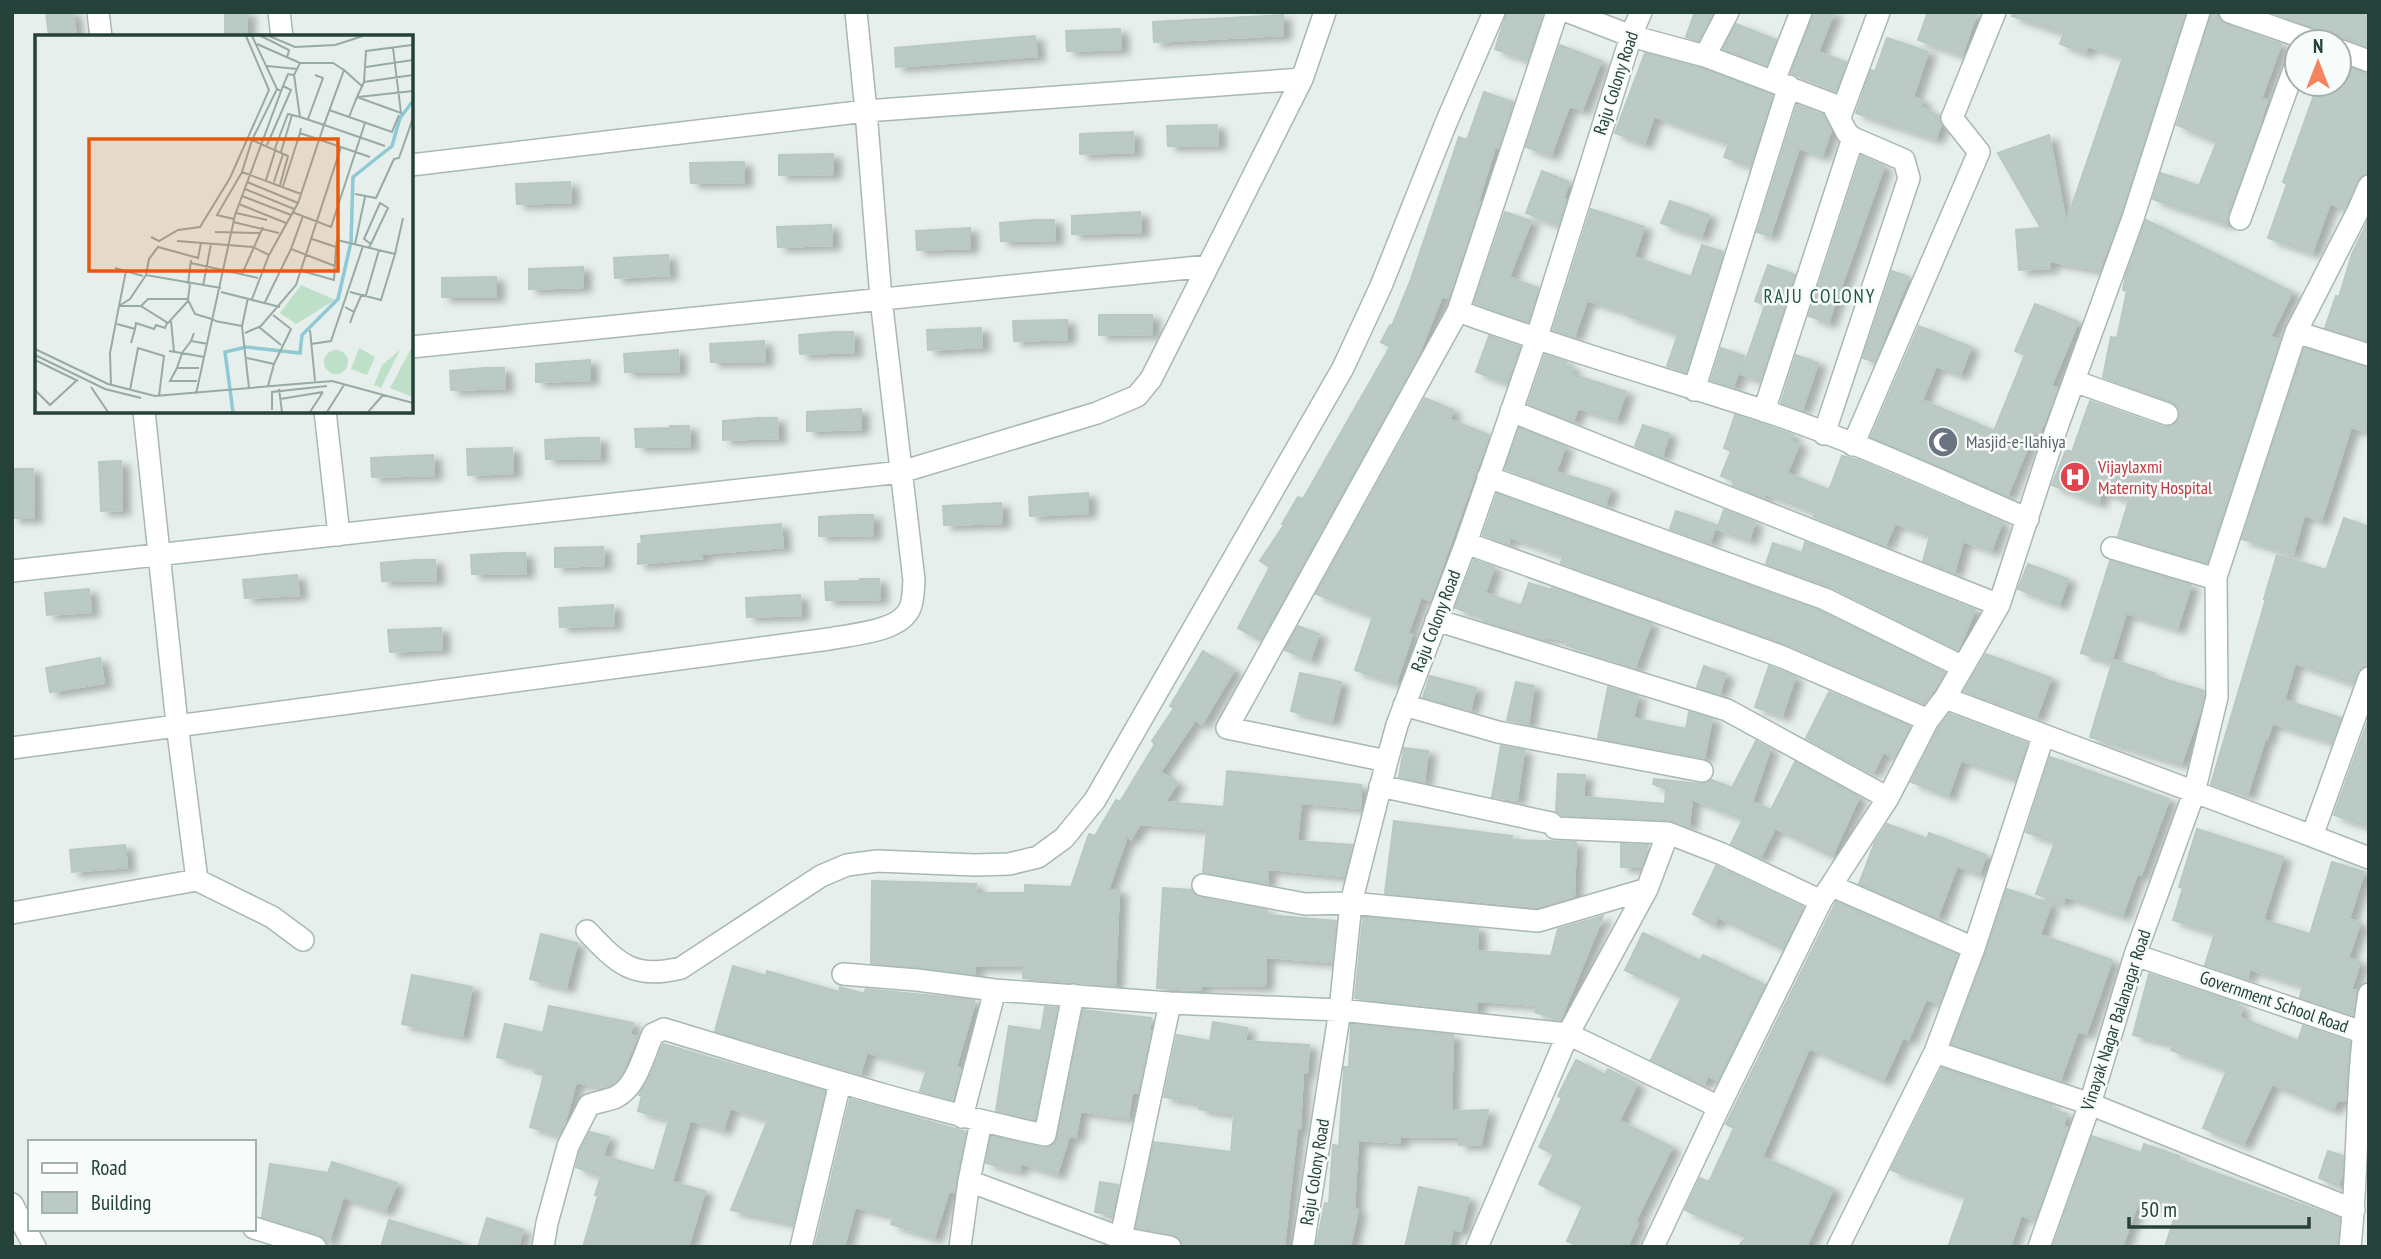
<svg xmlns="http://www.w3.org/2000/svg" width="2381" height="1259" viewBox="0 0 2381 1259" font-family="'PT Sans Narrow',sans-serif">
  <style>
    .building { fill: #bbcac4; stroke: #b8c9c2; stroke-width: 2; filter: url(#shadow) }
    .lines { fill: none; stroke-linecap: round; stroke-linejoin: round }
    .minor-casing { stroke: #a8b8b2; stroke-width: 24 }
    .minor { stroke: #fff; stroke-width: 21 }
    .labels { text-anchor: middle; stroke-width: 5; stroke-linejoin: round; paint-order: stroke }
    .street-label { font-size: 18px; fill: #24423a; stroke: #f7fbf9 }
    .worship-label { font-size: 18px; fill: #5b616d; stroke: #f7fbf9; text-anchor: start }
    .health-label { font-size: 18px; fill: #be3a42; stroke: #f7fbf9; text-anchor: start }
    .neighbourhood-label { font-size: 19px; letter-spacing: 2px; fill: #1f5548; stroke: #f7fbf9 }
    .inset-river { fill: none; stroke: #8ec9d4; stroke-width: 3.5 }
    .inset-road { fill: none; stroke: #98aaa4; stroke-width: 2 }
    .view { fill: #e8590c; fill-opacity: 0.15; stroke: #e8590c; stroke-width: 3.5 }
    .inset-edge { fill: none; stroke: #24423a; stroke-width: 3.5 }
  </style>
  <defs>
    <filter id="shadow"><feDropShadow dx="8" dy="4.5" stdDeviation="3.5" flood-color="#0004"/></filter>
  </defs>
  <rect width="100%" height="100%" fill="#e6efeb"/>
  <path class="building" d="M46,12H73L76,37H49Z
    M225,12H247V37H225Z
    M1507,12H1543L1527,60L1495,49Z
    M1695,12L1712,15L1698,41L1686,37Z
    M1814,12H1834L1818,52L1846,62L1836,91L1791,73Z
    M1928,12H1977L1962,55L1918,40Z
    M2013,12H2185L2121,214L2099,270L2050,261V268L2019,270L2016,230L2041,228L1998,153L2049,135L2066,223L2123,57L2088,46L2085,53L2060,44L2064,33L2012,16Z
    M2212,12H2217L2220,20L2226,24L2281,44L2261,99L2267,100L2258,130L2228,215L2226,224L2153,199L2161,173L2199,186L2217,142L2177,125Z
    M2271,12H2369V47L2343,38L2329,40L2326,34L2320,30Z
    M1283,15V35L1154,42L1153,22Z
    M1736,24L1776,40L1766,65L1723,49Z
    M1120,29L1121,49L1067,51L1066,31Z
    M1035,36L1037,56L896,67L895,48Z
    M1887,38L1928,52L1913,97L1923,101L1921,107L1939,116L1941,125L1935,139L1856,113L1871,70L1875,72Z
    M1560,45L1601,61L1582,110L1569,106L1551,155L1526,147Z
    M1645,53L1701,68L1772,95L1750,166L1724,157L1729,144L1654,116L1644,144L1615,133Z
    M2341,65L2369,74V166L2366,174L2357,181L2344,209L2330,203L2312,253L2268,238L2287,184L2283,182L2318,84H2339Z
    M1484,92L1513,102L1498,148L1495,147L1478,202H1480L1448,298L1442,296L1417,358L1261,640L1238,628L1270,567L1260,561L1284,525L1282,524L1298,497L1303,499L1390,347L1381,342L1390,325L1392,326L1411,279L1459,137L1467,140Z
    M1797,105L1823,115L1831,130L1822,156L1799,148L1770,236L1757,232Z
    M1217,125L1218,145L1168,146L1167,126Z
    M1133,132L1134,152L1080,154V134Z
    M833,154V174L779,175V155Z
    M1861,156L1884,166L1828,323L1809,316Z
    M744,162V182L691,183L690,163Z
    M1542,171L1569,182L1563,199L1566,200L1558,225L1526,213Z
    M570,182L571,202L517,204L516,184Z
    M1670,201L1709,215L1701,237L1661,223Z
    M1591,209L1644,227L1634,257L1691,277L1702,245L1723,252L1686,372L1667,366L1678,334L1626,315V312L1587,300L1574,337L1553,330Z
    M1140,212L1141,232L1072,234V216Z
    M1505,212L1531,221L1509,277L1538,288L1528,322L1474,303Z
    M2369,219V341L2325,328L2336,296L2339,297L2352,254Z
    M1035,220H1054L1055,240L1001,241L1000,223Z
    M2146,220L2292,292L2270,337L2280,340L2207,563L2118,536L2129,500L2102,491L2098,503L2052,485L2066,450L2072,452L2090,401L2163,427L2175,424L2180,418V411L2172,402L2103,377L2111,337L2117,338L2127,291L2123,290L2126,275Z
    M831,225L832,245L778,247L777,227Z
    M970,228V248L917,250L916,231Z
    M668,255L669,275L615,278L614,258Z
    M1768,265L1795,275L1760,380L1741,374L1765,305L1755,301Z
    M583,267V287L529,289V269Z
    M1892,271L1909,277L1874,362L1863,358Z
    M496,277V297H442V278Z
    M2035,304L2078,322L2051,386L2057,388L2054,398L2039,434L2034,432L2007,496L1871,437L1919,326L1971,347L1960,375L1936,366L1922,400L1994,431L2025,355L2015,351Z
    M1099,315H1152V334L1099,335Z
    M1067,320V339L1014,341L1013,321Z
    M981,328L982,347L928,350L927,330Z
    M834,332H853L854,352L800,354L799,335Z
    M1489,336L1520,347L1507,383L1476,372Z
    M764,341L765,361L711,362L710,344Z
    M1721,348L1744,356L1733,387L1711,380Z
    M2304,348L2369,368V432L2351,427L2321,521L2304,515L2293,554L2242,539Z
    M678,350L679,371L625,372L624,354Z
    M1545,355L1566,362L1565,366L1573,368L1571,374L1626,392L1616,420L1578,408L1573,422L1528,404Z
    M1796,355L1818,363L1802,410L1781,403Z
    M590,360V380L536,382V364Z
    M485,368H504L505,388L451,390L450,371Z
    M1425,398L1453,410L1449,419L1489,435L1430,600L1421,597L1408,633L1412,635L1396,683L1355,670L1373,616L1316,594Z
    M861,409V429L807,431V412Z
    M1735,415L1793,435L1790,441L1799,444L1787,473L1829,490L1842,456L1858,460L2002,522L1991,551L1963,541L1954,573L1923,561L1930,536L1895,523L1885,546L1814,517L1815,513L1771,496L1765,494L1763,497L1733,485L1734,481L1721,476L1731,451L1724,448Z
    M758,418H777L778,438L723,440V421Z
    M1643,425L1669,434L1662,457L1635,446Z
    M670,426H689L690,446L636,447L635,429L670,428Z
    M1519,428L1565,446L1556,472L1611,489L1605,505L1505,469Z
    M580,438H599L600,458L546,459L545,440Z
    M512,448L513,473L468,475L467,449Z
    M433,455L434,475L372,477L371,458Z
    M121,461L122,510L101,511L99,462Z
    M12,469H33L34,518H12Z
    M1088,493V513L1030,516L1029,497Z
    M1497,494L1820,611L1945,673L1924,704L1785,644L1561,563L1563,556L1510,537L1508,544L1483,535Z
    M1001,503L1002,523L944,525L943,506Z
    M1724,510L1755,522L1749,540L1717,529Z
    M1676,511L1716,525L1710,543L1670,529Z
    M854,515H873V535L819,536V517Z
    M2344,518L2369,527V655L2365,666L2357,673L2353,683L2295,663L2284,700L2341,718L2332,742L2272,723L2267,739H2265L2247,795L2211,784L2266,599H2264L2277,555L2326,570Z
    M781,524L783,547L701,554L702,558L638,564V544H642L641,536Z
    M1805,542L1975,610L1958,650L1831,587L1766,564L1773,543L1802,553Z
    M603,547L604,565L555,567V548Z
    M506,553H525L526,573L472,574L471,555Z
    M416,560H435L436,580L382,581L381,563Z
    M1474,560L1494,567L1485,593L1521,606L1529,583L1551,590L1552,588L1651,623L1635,668L1566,645L1567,640L1541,637V639L1483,621L1484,618L1455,608Z
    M2110,561L2191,585L2177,629L2126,613L2111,662L2081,653Z
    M2028,564L2068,579L2059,605L2018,589Z
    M297,575L299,595L245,598L243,580Z
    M860,579H879L880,599L826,600L825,582L860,581Z
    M89,589L91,612L47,615L45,593Z
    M800,595L801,615L747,617L746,598Z
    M613,605L614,625L560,627L559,608Z
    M1298,626L1319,634L1310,660L1285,650Z
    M441,628L442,649L390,652L388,630Z
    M1203,651L1234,670L1202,724L1195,720L1160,772L1177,783L1165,802L1224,807L1227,771L1361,785L1360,808L1301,803L1297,841L1352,845L1344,876L1268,869L1267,884L1203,872L1207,829L1140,824L1131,839L1127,836L1108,890H1119L1115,986L1023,978V966H975V974L871,963L872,881L976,884L975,893H1025V885L1071,887L1089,834L1095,836L1116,800L1120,802L1155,744L1152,741L1174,708L1170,706Z
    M1986,654L2051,678L2036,718L1964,691Z
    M100,658L104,683L50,692L46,668Z
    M2113,660L2154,673V676L2204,691L2201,708L2181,764L2090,737Z
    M1704,666L1726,674L1719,694L1697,687Z
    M1769,666L1795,677L1782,716L1755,707Z
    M1300,673L1341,682L1332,721L1291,711Z
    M1430,676L1476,688L1470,710L1423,697Z
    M1516,682L1534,686L1528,724L1507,720Z
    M1608,687L1638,696L1633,718L1686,729L1689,712L1712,719L1704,758L1598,738Z
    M1829,692L1910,726L1894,757L1883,752L1874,771L1872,770L1870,773L1806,738Z
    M1949,714L2027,743L2015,779L1961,760L1948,796L1911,782L1939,727Z
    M2369,718V827L2334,815Z
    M1756,741L1770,749L1752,802L1771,810L1795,762L1859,797L1832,856L1775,828L1760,858L1731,844L1743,819L1692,799L1689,826L1669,820L1562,815L1556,811L1558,774L1585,775L1583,797L1665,804L1666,789L1653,784L1654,779L1700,784L1712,780L1732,788Z
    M1501,746L1524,750L1517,800L1492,797Z
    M1404,748L1428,751L1424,782L1399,777Z
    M2050,757L2169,799L2141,875L2137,874L2122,916L2065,896L2063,903L2036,894L2055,842L2026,832Z
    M1394,821L1512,836L1511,840L1576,842L1574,897L1540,907L1385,893Z
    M1887,824L1927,839L1929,833L1986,855L1979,874L1957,866L1937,918L1859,884L1875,842Z
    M2197,829L2283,857L2263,920L2310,934L2332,862L2364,872L2349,919L2360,923L2348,958L2360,962L2351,990L2357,991L2353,1015L2300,997L2303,986L2250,969L2247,979L2205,965L2215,933L2173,920L2183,888L2179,887Z
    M1621,844L1648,845L1641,867H1621Z
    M125,845L127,867L72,872L70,850Z
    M1716,866L1803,907L1783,949L1718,917L1714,925L1693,914Z
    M1163,888L1191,890L1201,898L1267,910V915L1336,921L1332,962L1266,957L1265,986L1201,985L1200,990L1157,988Z
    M2007,889L2051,904L2040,935L2112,960L2086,1034L2078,1031L2060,1080L1952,1044L1986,952Z
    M1836,902L1957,955L1939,1004L1926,999L1908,1040L1903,1037L1883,1081L1809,1048L1762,1157L1833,1189L1806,1247H1738L1746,1237L1685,1210L1700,1178L1709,1182L1734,1128L1726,1124Z
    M1603,916L1560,1020L1535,1012L1537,1005L1477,1001V1011L1355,998L1363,917L1478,928V951L1551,956L1558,929Z
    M1643,933L1700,961L1703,955L1765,985L1718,1080L1708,1076L1703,1085L1651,1060L1682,997L1625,970Z
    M541,934L577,943L566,988L530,979Z
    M733,966L766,976L767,971L839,992L840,987L864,994L866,989L974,1000L973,1009L956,1067L961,1069L952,1100L920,1091L927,1069L867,1052L860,1074L715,1031Z
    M2149,974L2239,1004L2237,1009L2242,1010L2239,1017L2298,1041L2303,1026L2350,1042L2345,1101H2337L2333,1110L2272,1084L2243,1145L2203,1128L2227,1070L2171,1050L2174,1044L2133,1035Z
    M412,975L472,987L462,1036L402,1024Z
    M549,1006L633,1023L630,1035L637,1037L623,1071L615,1082L604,1087L576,1082L565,1122L559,1135L530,1127L544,1075L535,1073L537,1067L497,1057L505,1024L543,1033Z
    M1045,1007L1057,1008L1035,1119L996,1111L1009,1026L1041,1031Z
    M1083,1010L1151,1018L1149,1031H1151L1138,1093L1132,1092L1128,1118L1080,1111L1076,1137L1069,1136L1057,1174L1020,1163L1019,1171L986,1163L991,1136L1042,1148L1050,1147L1055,1143Z
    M1213,1022L1247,1028L1245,1041L1309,1045L1307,1073H1303L1300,1129H1297L1284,1247H1183L1179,1238L1173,1234L1136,1228L1154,1142L1231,1152L1234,1114L1199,1109L1200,1103L1164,1097L1177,1035L1210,1041Z
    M1351,1024L1453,1035L1451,1111L1488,1110L1481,1144L1459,1145V1137L1400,1136V1143L1358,1140L1354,1209L1358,1210L1350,1247H1316L1325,1203L1329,1204L1333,1145L1339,1146L1344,1070V1067H1349Z
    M663,1044L825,1091L793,1223L731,1210L768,1120L730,1108L723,1130L690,1120L672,1182L705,1191L688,1247H583L598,1196L595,1195L601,1176L576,1167L580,1151L590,1132L609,1137L603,1156L654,1171L669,1120L638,1111L642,1095H639L651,1074Z
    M1576,1060L1605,1075L1608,1069L1637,1084L1619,1121L1672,1147L1635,1222L1638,1223L1627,1247H1581L1567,1241L1583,1205L1539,1184L1554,1154L1539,1147L1562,1098L1558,1096Z
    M1942,1068L2052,1105L2051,1109L2067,1114L2063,1126L2068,1128L2035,1220L2021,1215L2010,1247H1948L1966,1197L1891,1170Z
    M850,1099L966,1132L954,1192L949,1191L934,1238L891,1224L894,1216L855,1207L844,1247H815Z
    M2092,1136L2141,1153L2144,1144L2179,1156L2178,1159L2339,1218L2337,1247H2165L2176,1213L2139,1200L2122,1247H2053Z
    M2328,1151L2343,1156L2342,1173L2338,1186L2319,1178Z
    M332,1162L397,1183L385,1211L343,1197L328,1244L325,1239L319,1234L262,1217L270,1164L328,1173Z
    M1100,1182L1118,1185L1112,1215L1095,1212Z
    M1419,1187L1469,1198L1461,1231L1453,1229L1449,1247H1405Z
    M487,1218L523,1230L518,1247H478Z
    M389,1220L460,1242V1247H381Z"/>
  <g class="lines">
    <g class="minor-casing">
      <path id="minor" d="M98,12L101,37
        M279,12L282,37
        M1557,12L1458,311C1558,348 1660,377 1762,410C1853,440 1940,481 2028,519
        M1569,12L1631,36L1705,56L1832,104L1847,133L1853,138L1904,160L1909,178L1824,434
        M2230,12L2316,42
        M2339,50L2369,61
        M1705,56L1728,12
        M1774,81L1801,12
        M1840,117L1879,12
        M411,165L866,111L1302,79
        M2240,219L2297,61
        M2296,332L2369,355
        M411,347L1208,266
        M2074,381L2167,414
        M1694,390L1789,86
        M144,411L177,724L197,880
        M325,411L339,535
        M1511,411L1999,605
        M1764,411L1853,138
        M1853,445L1979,152L1952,118L1995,12
        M1488,477L1825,599L1963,667
        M1466,543L1780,656L1928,720
        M2112,548L2216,579
        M12,571L901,472L1097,413L1137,396L1151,379L1302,79L1325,12
        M1436,620L1727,710L1888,798
        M1945,698L2312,836L2369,678
        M1404,705L1498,732L1702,771
        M2043,737L1974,948L1935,1052L2090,1104L2354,1210
        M12,748L829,639C853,634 900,632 910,608C914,599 913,589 914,580L881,299L866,111L856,12
        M1387,761L1227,728L1458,311
        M1380,786L1551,823L1555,828L1668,833L1722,854L1821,901
        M2312,836L2369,858
        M1203,885L1305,904L1351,903L1538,921L1647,889
        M1832,886L1974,948
        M12,913L197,880L272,917L303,940
        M587,931C618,964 634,980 681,968L821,876L847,865L877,861L975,865L1009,864L1038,857L1064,838L1095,800L1343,368L1381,286L1446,123L1494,12
        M2135,955L2362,1032
        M843,974L917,980L995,990L1170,1003L1340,1010L1568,1034L1719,1107
        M962,1117L995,990
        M969,1181L1121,1238L1170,1247
        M12,1204L35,1247
        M254,1228L315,1247
        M543,1247L547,1223L568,1146L589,1105C597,1102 610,1100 616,1097C637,1087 644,1053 653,1034L664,1029C790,1067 916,1108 1045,1135L1073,995
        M801,1247L840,1083
        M960,1247L969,1181L981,1122
        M1119,1247L1170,1003
        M1303,1247L1340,1010L1351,903L1387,761L1397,725L1466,543L1536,340L1631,36L1641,12
        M1477,1247L1568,1034L1647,889L1668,833
        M1653,1247L1719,1107L1821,901L1888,798L1928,720L1945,698L1999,605L2056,430L2133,218L2199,12
        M1838,1247L1935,1052
        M2039,1247L2090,1104L2135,955L2194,793L2217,697L2216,577L2296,332L2358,211L2369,186
        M2350,1247C2359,1163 2355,1078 2369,994"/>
    </g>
    <use href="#minor" class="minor"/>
  </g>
  <defs>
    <g id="mosque-disc" transform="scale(1.575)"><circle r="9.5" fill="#6b7280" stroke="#f7fbf9"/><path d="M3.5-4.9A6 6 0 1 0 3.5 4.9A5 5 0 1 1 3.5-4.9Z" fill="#fff"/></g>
    <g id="hospital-disc" transform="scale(1.575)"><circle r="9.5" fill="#e0444e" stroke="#f7fbf9"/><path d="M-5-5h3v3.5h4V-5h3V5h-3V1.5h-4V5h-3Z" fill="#fff"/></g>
  </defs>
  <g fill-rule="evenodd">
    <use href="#mosque-disc" x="1943" y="442"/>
    <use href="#hospital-disc" x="2075" y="477"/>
  </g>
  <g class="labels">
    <g class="street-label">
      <text transform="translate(1616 83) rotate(-72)" y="6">Raju Colony Road</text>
      <text transform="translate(1436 621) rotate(-69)" y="6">Raju Colony Road</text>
      <text transform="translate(2274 1002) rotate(19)" y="6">Government School Road</text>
      <text transform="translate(2116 1020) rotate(-72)" y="6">Vinayak Nagar Balanagar Road</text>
      <text transform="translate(1315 1172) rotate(-81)" y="6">Raju Colony Road</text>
    </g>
    <g class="worship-label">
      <text x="1966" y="448">Masjid-e-Ilahiya</text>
    </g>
    <g class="health-label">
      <text x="2098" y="473">Vijaylaxmi<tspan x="2098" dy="21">Maternity Hospital</tspan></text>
    </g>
    <g class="neighbourhood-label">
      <text x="1820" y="303">RAJU COLONY</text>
    </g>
  </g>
  <g transform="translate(35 35)">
    <rect width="378" height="378" fill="#e6efeb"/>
    <path d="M266,250L300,265L261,289L245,278ZM378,310V362L355,353ZM324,313L340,322L332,340L316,334ZM365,315L346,353L339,350L347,330ZM289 327a12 12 0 1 1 24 0a12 12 0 1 1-24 0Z" fill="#bfe0c8"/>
    <path class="inset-river" d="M198,377L190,317L211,312L265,318L267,300L303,264L316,207L318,142L357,111L365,83L378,66"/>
    <path class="inset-road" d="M217,1L242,54M226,1L254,15L252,23M234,1L260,12L300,10L328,1M222,9L265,28M232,31L262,34M331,32L378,25M259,40L265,28H298L309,35M329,47L331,16L377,10M328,52L309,35L289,90L350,111M322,62L329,47L378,40M323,62L378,56M294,75L357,97L364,80M314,82L322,62L366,78L358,13M273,84L288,43L280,40M266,93L265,98L335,122M217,105L207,137L266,159M232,110L256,55L248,51M240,113L253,79L265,82M246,117L257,80M231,145L241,113M212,147L263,168M239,147L248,119M245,150L253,121L217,105L242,54L246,56M248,151L265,98M210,154L259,174M320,159L341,163L359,124L364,123L378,83M207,161L256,180M204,169L251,188M257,177L296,192L330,88M201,178L232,185M268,181L256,214L300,231M199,184L182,180L207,137M198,187L244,198M180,197L225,198M116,202L124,206L143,195L165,192L195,143L234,55L211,1M277,204L301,212M142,206L218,212L234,220M320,209L330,162M301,212L302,205L360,219L346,265L315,257M334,212L336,209L342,196L353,173L345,168L329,204L336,209M360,219L368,183M156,228L223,243M80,233L108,241M267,236L299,245L301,212M207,239L228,192M111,240L114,224L123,212L163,223L166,208M153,249L156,225M168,251L176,209M186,257L245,272M213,263L207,291L214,353M153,265L160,279L180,285M153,266L133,288L106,271L113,264H153L155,249M230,267L256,214M84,271L95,264L111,240L186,253M84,271L91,236M310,272L319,277L315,288M319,277L326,261L331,260L344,215M136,286L139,317M180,286L207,291M82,289L100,294L96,308M224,292L246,310M100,294L101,288L119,294L121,290L130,293L132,288M275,295L280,346M159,298L156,306L173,309M210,298L226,291L261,250L306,112M156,306L147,318L169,322M276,309L296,306L328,211M0,314L73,349L120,361L297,346L378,368M134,316L147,318L142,333H164M0,320L70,354L106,363M212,323L239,329L256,294L238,280M0,325L43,346M142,333L135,346H162M76,350L75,318L84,271H106M233,351L239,329M56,352L73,377M244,354L247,377M0,355L15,370L41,346M95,355L103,313L129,321L124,361M161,359L200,180L248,51L253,39L259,40L265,82L289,90L263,168L234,220L217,264M245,364L288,357M237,375V357L292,351M275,377L288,357M292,377L309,350M333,377L348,360"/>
    <path class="view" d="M54,104H303V236H54Z"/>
    <rect width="378" height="378" class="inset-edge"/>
  </g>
  <rect width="2381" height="1259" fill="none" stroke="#24423a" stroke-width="28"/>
  <rect x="28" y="1140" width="228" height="91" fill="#f7fbf9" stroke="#a3b1ad" stroke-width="2"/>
  <rect x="42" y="1163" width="35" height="10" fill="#ffffff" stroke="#a3b1ad" stroke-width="2"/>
  <text x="91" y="1175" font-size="21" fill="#24423a">Road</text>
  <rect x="42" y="1192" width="35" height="21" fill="#bbcac4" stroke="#a3b1ad" stroke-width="2"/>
  <text x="91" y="1210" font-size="21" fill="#24423a">Building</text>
  <g transform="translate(2318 63)"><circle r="33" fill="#f7fbf9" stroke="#a3b1ad" stroke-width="2"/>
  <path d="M0-5L12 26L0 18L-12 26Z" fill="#f4845f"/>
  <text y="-10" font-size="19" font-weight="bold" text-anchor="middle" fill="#24423a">N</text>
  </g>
  <path d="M2129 1217v10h180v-10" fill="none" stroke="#24423a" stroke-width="3.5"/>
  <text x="2140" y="1217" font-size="21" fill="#24423a" stroke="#f7fbf9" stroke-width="5" paint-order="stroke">50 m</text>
</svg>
